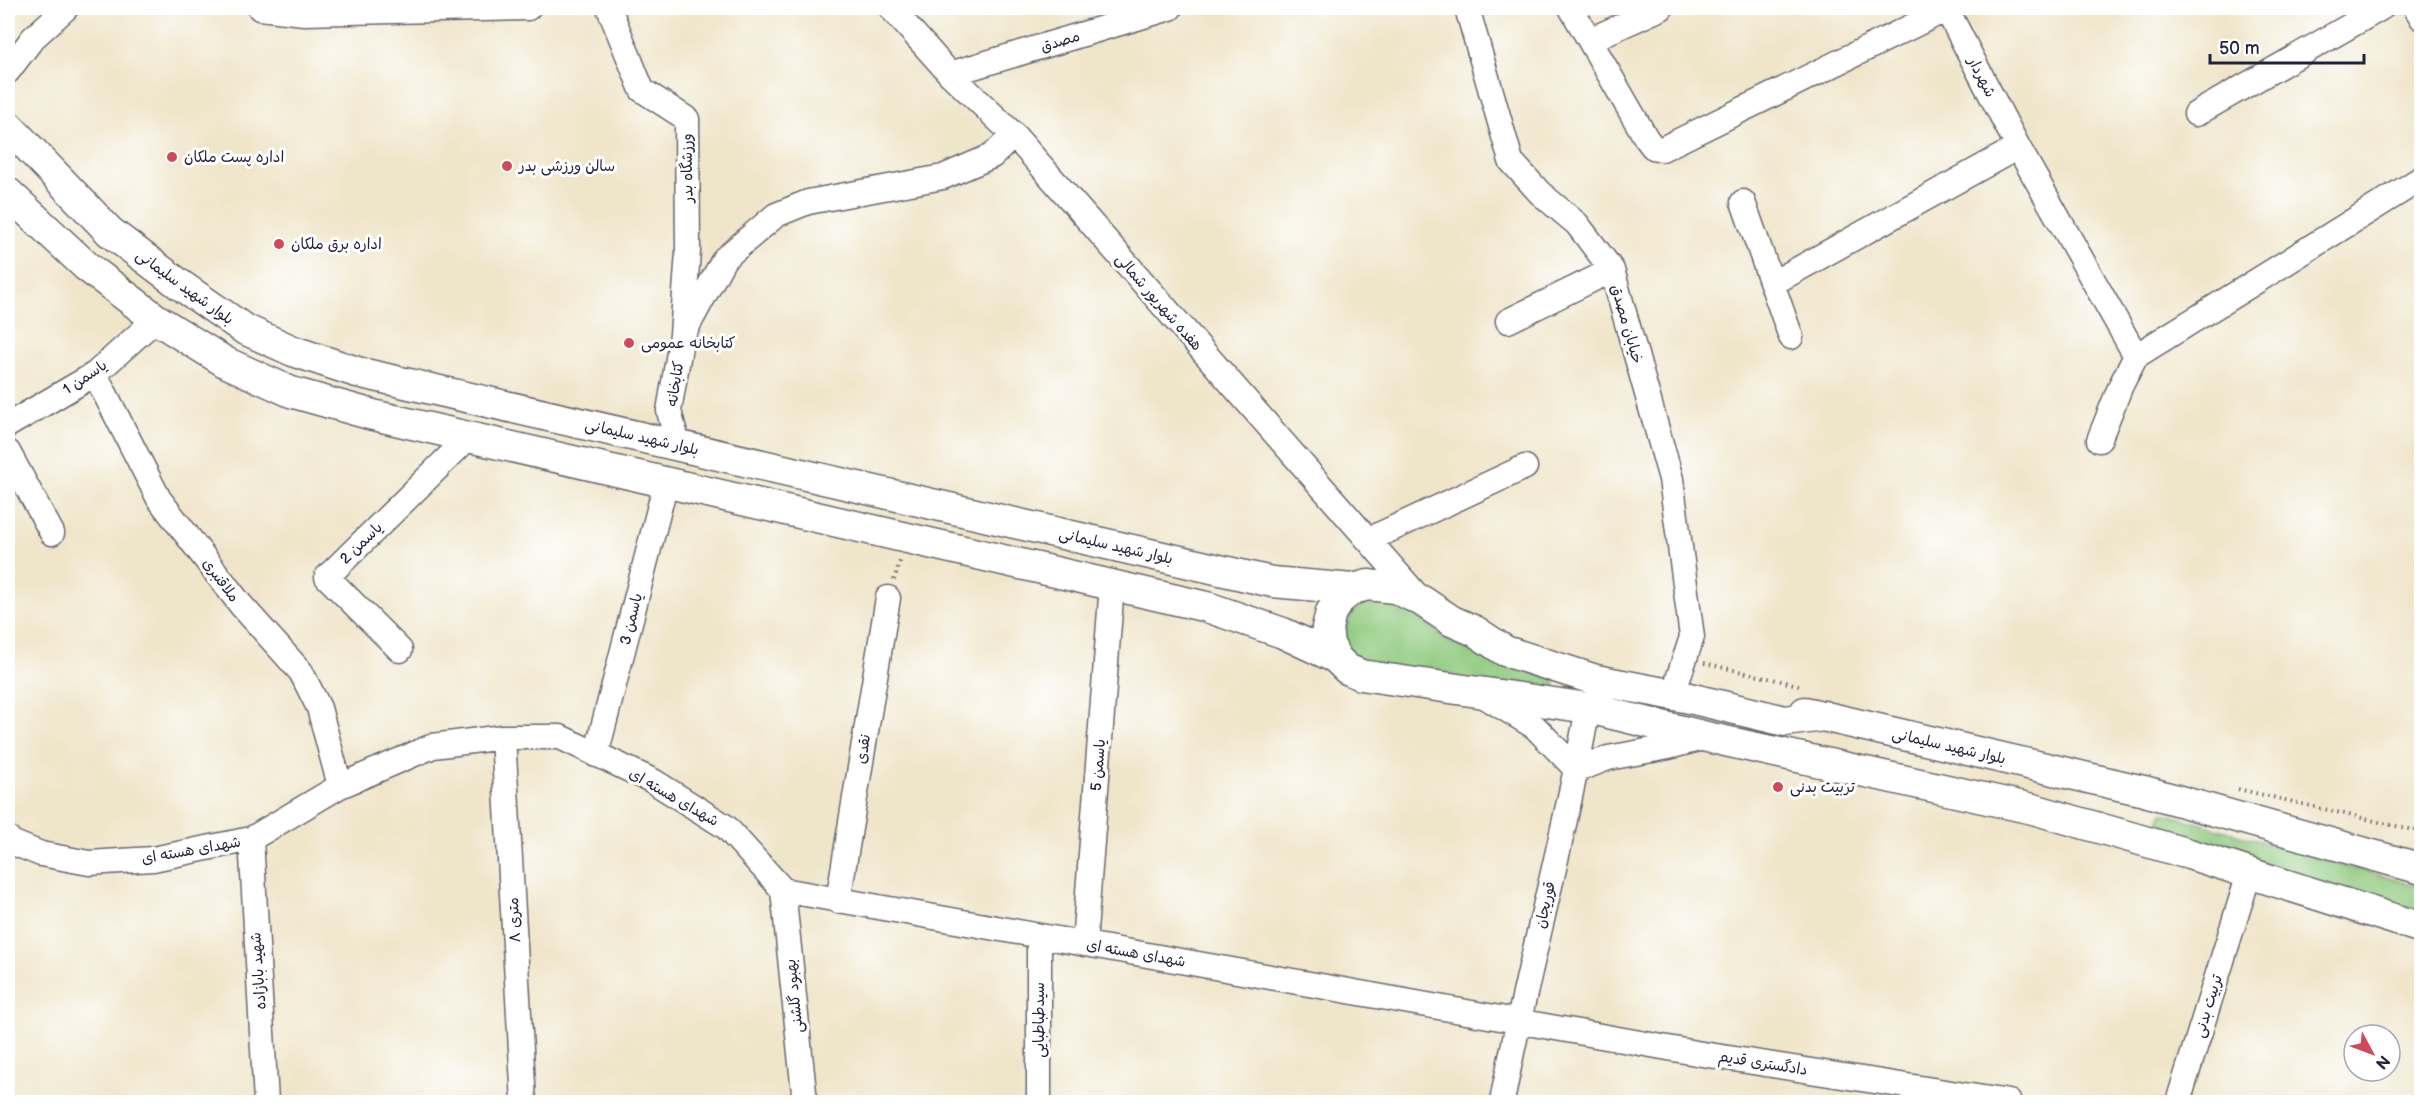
<svg xmlns="http://www.w3.org/2000/svg" width="2429" height="1110" viewBox="0 0 2429 1110" font-family="'Balsamiq Sans','Playpen Sans Arabic',sans-serif">
  <style>
    .green { fill: #8ec97d; stroke: #58765c; stroke-width: 1.5 }
    .lines { fill: none; stroke-linecap: round; stroke-linejoin: round }
    .minor-casing { stroke: #6a666d; stroke-width: 27 }
    .major-casing { stroke: #6a666d; stroke-width: 33 }
    .path { stroke: #6a666d; stroke-width: 4; stroke-dasharray: 1.5 4.5; stroke-linecap: butt }
    .minor { stroke: #fff; stroke-width: 24 }
    .major { stroke: #fff; stroke-width: 30 }
    .poi-dot { fill: #d1495b; stroke: #fff; stroke-width: 2 }
    .labels { text-anchor: middle; stroke-width: 6; stroke-linejoin: round; paint-order: stroke }
    .street-label { font-size: 15px; fill: #22223b; stroke: #fff }
    .poi-label { font-size: 15px; fill: #22223b; stroke: #fff; text-anchor: start }
  </style>
  <rect width="100%" height="100%" fill="#fff"/>
  <filter id="ink" filterUnits="userSpaceOnUse"><feTurbulence type="fractalNoise" baseFrequency=".0167" numOctaves="2"/><feDisplacementMap in="SourceGraphic" scale="12" xChannelSelector="R" yChannelSelector="G"/><feConvolveMatrix kernelMatrix="1 2 1 2 8 2 1 2 1" color-interpolation-filters="sRGB"/></filter>
  <filter id="wash" filterUnits="userSpaceOnUse"><feTurbulence type="fractalNoise" baseFrequency=".008" numOctaves="4" result="noise"/><feDisplacementMap in="SourceGraphic" scale="24" xChannelSelector="R" yChannelSelector="G"/><feGaussianBlur stdDeviation="1.35" result="paint"/><feColorMatrix in="noise" values="0 0 0 0 0 0 0 0 0 0 0 0 0 0 0 0 0 1.4 0 .05"/><feComposite in="paint" operator="in"/></filter>
  <g filter="url(#wash)">
    <rect width="100%" height="100%" fill="#efe5c9"/>
    <path class="green" d="M1377,596L1404,605L1450,642L1555,679V697L1365,668L1346,646C1342,619 1354,607 1377,596Z
      M2163,813L2421,887V912L2153,834Z"/>
  </g>
  <g filter="url(#ink)">
    <g class="lines">
      <g class="minor-casing">
        <path id="minor" d="M260,8L304,13L528,8
          M609,8L642,90L687,119L688,251L682,335L669,411L678,445
          M891,8L950,74L1014,135L1419,598
          M1467,8L1511,161L1540,193L1577,224L1612,270L1671,479L1692,637L1678,679
          M1571,8L1646,138L1653,147L1662,149L1947,9
          M1946,8L2018,147L2136,356
          M2416,8L2422,18
          M1590,40L1661,8
          M8,71L33,38L66,8
          M950,74L1170,8
          M2196,114L2381,8
          M1743,202L1791,337
          M1773,283L2018,147
          M1508,321L1612,270
          M686,329L724,259L776,215L808,202L943,177L992,156L1014,135
          M95,374L159,499L241,605L301,672L319,708L340,786
          M8,425L95,374L156,319
          M2099,440L2121,385L2136,356L2422,178
          M8,452L52,533
          M1368,540L1525,467
          M400,650L327,577L469,437
          M1484,696L1535,727L1577,770L1608,758L1669,747L1707,737
          M503,737L524,1102
          M596,755L666,482
          M8,838L11,842L41,854L89,863L153,859L251,839L340,786L433,746L503,737H560L653,781L726,827L783,890L1696,1053L2009,1102
          M251,839L266,1102
          M783,890L805,1102
          M838,901L888,598
          M1084,944L1112,585
          M1039,1102V937
          M1502,1102C1527,970 1564,841 1588,708
          M2178,1102L2249,874"/>
      </g>
      <g class="major-casing">
        <path id="major" d="M8,126L110,232L179,284L244,329L293,351L357,372L1272,582L1353,589
          M8,193L86,266L156,319L225,362L291,392L373,415L1207,607L1283,633L1336,658
          M1805,712L2144,791L2422,869
          M1824,716L1785,721L1685,697L1596,680L1505,651L1475,631L1452,621L1422,601L1395,588L1368,585L1353,589L1340,599L1331,612L1327,628L1329,644L1336,658L1347,669L1361,675L1588,708L1707,737L2033,809L2189,854L2422,928"/>
      </g>
      <path class="path" d="M894,580L900,561
        M1704,663L1802,686
        M2238,789L2422,832"/>
      <use href="#minor" class="minor"/>
      <use href="#major" class="major"/>
    </g>
  </g>
  <g class="poi-dot">
    <circle cx="172" cy="157" r="6"/>
    <circle cx="507" cy="166" r="6"/>
    <circle cx="279" cy="244" r="6"/>
    <circle cx="629" cy="343" r="6"/>
    <circle cx="1778" cy="787" r="6"/>
  </g>
  <g class="labels">
    <g class="street-label">
      <text transform="translate(1060 41) rotate(-17)" y="5">مصدق</text>
      <text transform="translate(1982 77) rotate(63)" y="5">شهردار</text>
      <text transform="translate(687 168) rotate(-91)" y="5">ورزشگاه بدر</text>
      <text transform="translate(185 287) rotate(36)" y="5">بلوار شهید سلیمانی</text>
      <text transform="translate(1159 302) rotate(49)" y="5">هفده شهریور شمالی</text>
      <text transform="translate(1627 324) rotate(74)" y="5">خیابان مصدق</text>
      <text transform="translate(85 377) rotate(-34)" y="5">یاسمن 1</text>
      <text transform="translate(675 384) rotate(-81)" y="5">کتابخانه</text>
      <text transform="translate(642 437) rotate(13)" y="5">بلوار شهید سلیمانی</text>
      <text transform="translate(361 543) rotate(-44)" y="5">یاسمن 2</text>
      <text transform="translate(1116 546) rotate(13)" y="5">بلوار شهید سلیمانی</text>
      <text transform="translate(221 580) rotate(53)" y="5">ملاقنبری</text>
      <text transform="translate(631 619) rotate(-76)" y="5">یاسمن 3</text>
      <text transform="translate(1949 746) rotate(13)" y="5">بلوار شهید سلیمانی</text>
      <text transform="translate(863 749) rotate(-81)" y="5">نقدی</text>
      <text transform="translate(1098 765) rotate(-85)" y="5">یاسمن 5</text>
      <text transform="translate(674 797) rotate(30)" y="5">شهدای هسته ای</text>
      <text transform="translate(191 850) rotate(-10)" y="5">شهدای هسته ای</text>
      <text transform="translate(1545 905) rotate(-77)" y="5">قوریجان</text>
      <text transform="translate(514 920) rotate(-93)" y="5">۸ متری</text>
      <text transform="translate(1136 953) rotate(10)" y="5">شهدای هسته ای</text>
      <text transform="translate(258 971) rotate(-94)" y="5">شهید بابازاده</text>
      <text transform="translate(794 996) rotate(-96)" y="5">بهبود گلشنی</text>
      <text transform="translate(2208 1006) rotate(-73)" y="5">تربیت بدنی</text>
      <text transform="translate(1039 1020) rotate(-90)" y="5">سیدطباطبایی</text>
      <text transform="translate(1763 1063) rotate(9)" y="5">دادگستری قدیم</text>
    </g>
    <g class="poi-label">
      <text x="184" y="162">اداره پست ملکان</text>
      <text x="519" y="171">سالن ورزشی بدر</text>
      <text x="291" y="249">اداره برق ملکان</text>
      <text x="641" y="348">کتابخانه عمومی</text>
      <text x="1790" y="792">تربیت بدنی</text>
    </g>
  </g>
  <rect width="2429" height="1110" fill="none" stroke="#fff" stroke-width="30"/>
  <g transform="translate(2372 1053) rotate(131)"><circle r="28" fill="#ffffff" stroke="#a7a7b1" stroke-width="1.5"/>
  <path d="M0-4.5L10 22L0 15L-10 22Z" fill="#d1495b"/>
  <text y="-9" font-size="16" font-weight="bold" text-anchor="middle" fill="#22223b">N</text>
  </g>
  <path d="M2210 54v9h154v-9" fill="none" stroke="#22223b" stroke-width="3"/>
  <text x="2219" y="54" font-size="18" fill="#22223b" stroke="#ffffff" stroke-width="4.5" paint-order="stroke">50 m</text>
</svg>
